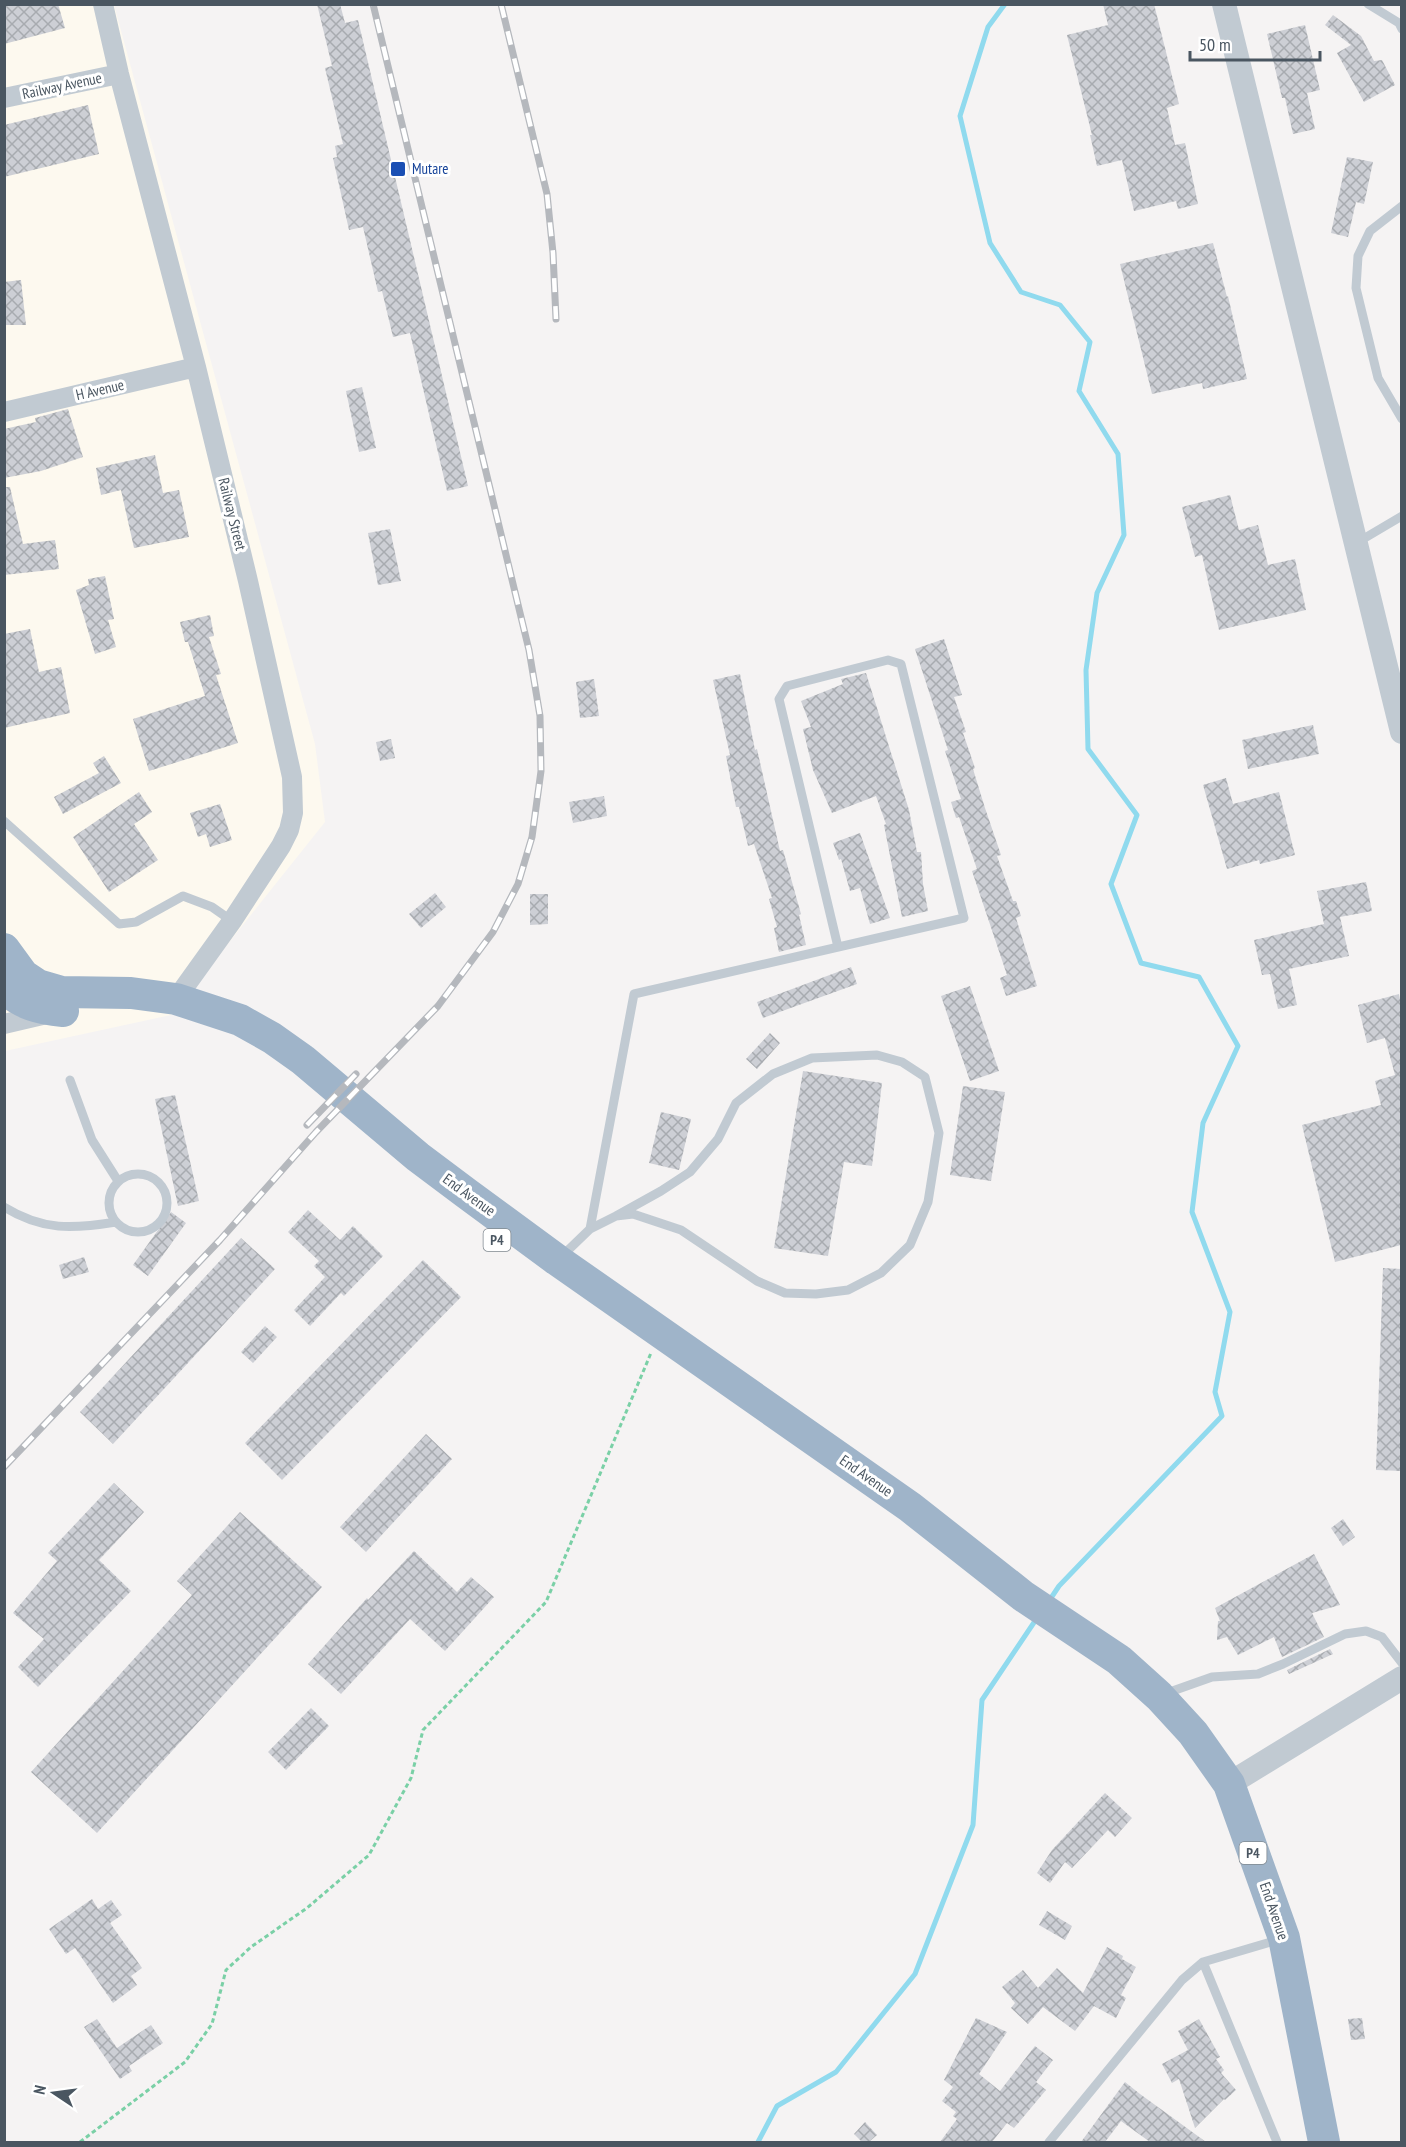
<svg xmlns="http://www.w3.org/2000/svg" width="1406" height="2147" viewBox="0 0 1406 2147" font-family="'PT Sans Narrow',sans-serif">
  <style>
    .commercial { fill: #fdf9ef }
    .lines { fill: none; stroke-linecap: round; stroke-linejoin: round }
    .stream { stroke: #90daee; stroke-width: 5 }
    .building { fill: url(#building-cross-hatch) }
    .path { stroke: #7ad0a6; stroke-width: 3; stroke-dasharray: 4.5 3; stroke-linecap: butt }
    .service { stroke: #c1cad2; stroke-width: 9 }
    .minor { stroke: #c1cad2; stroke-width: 20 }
    .tertiary { stroke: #c1cad2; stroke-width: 24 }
    .trunk { stroke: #9fb4c9; stroke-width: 32 }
    .rail-casing { stroke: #b5b8bd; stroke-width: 7 }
    .rail { stroke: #fff; stroke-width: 4.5; stroke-dasharray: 14; stroke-linecap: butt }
    .transit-dot { fill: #1a4fb4; stroke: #fff; stroke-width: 2 }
    .labels { text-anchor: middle; stroke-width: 6; stroke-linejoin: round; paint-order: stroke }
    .shield { fill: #fff; stroke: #808990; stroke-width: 1.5 }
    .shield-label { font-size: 14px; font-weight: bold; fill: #4a5661 }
    .street-label { font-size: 15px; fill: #4a5661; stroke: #fff }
    .transit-label { font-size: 15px; fill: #164399; stroke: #fff; text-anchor: start }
  </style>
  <defs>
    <pattern id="building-cross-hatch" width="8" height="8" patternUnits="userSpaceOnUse" patternTransform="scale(1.5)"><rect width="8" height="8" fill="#cdcfd5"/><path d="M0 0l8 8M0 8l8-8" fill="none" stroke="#a8abb0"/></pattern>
  </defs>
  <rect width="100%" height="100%" fill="#f5f3f3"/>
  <path class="commercial" d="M4,5H114L315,744L325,822L171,1015L5,1051Z"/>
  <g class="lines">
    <path class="stream" d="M1005,4L988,27L960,116L990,243L1021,292L1060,305L1090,342L1079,391L1118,454L1124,535L1097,593L1086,670L1088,749L1137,815L1111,884L1141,963L1199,977L1238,1046L1203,1123L1192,1212L1230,1312L1215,1392L1222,1416L1059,1586L1049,1601
      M758,2142L777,2106L836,2072L915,1974L973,1825L982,1700L1037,1618"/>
  </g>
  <path class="building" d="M4,4H58L65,28L4,44Z
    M317,4H340L345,23L358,20L468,486L447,491L410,333L393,337L382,291L378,292L363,227L349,230L333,158L337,157L335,146L343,144L325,68L332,66Z
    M1103,4H1154L1179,104L1167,108L1175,145L1185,143L1198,204L1178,209L1176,201L1134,211L1122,160L1097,166L1090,135H1092L1067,35L1108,25Z
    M1333,15L1361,36L1374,61L1382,60L1395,85L1364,102L1337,53L1351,45L1325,25Z
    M1305,25L1320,90L1307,93L1315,129L1293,134L1285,98H1282L1267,34Z
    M88,105L99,154L4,177V125Z
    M1347,157L1373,162L1364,204L1356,202L1348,237L1331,233Z
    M1213,243L1227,297L1228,296L1247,379L1203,389L1202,383L1152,394L1120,264Z
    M21,280L26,325H4V282Z
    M362,387L376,448L359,452L346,391Z
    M68,409L83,457L41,471L4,478V429L36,422L35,418Z
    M155,455L163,493L179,490L189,537L134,548L121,490L101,495L96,468Z
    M4,487H10L23,544L55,540L59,569L4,575Z
    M1230,495L1239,530L1258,525L1268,565L1295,559L1306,610L1219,630L1202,555L1195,557L1182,507Z
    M390,529L401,581L378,585L368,533Z
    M105,576L114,619L108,620L116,647L95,654L76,590L89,585L88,579Z
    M210,615L214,636L209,637L221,674L216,675L238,743L149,771L133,719L205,696L188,642H185L180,622Z
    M30,629L39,672L61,667L70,713L4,728V634Z
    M944,639L962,695L954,697L966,732L963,733L975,768L973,769L985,808L1001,855L997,856L1013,901H1016L1021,916L1016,918L1037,986L1006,996L1000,978L1007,975L972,871L977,869L959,817L956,818L951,802L961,799L945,751L948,750L915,649Z
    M866,673L909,810L917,852H921L923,884L928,911L902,917L884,825L886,824L876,796L832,813L813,770L803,729L811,727L801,701L843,684L841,679Z
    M740,674L755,750L757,749L780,851L783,850L801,914L799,915L806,945L779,952L774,928L777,927L769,899L772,898L754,844L748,846L739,807H736L726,756L730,755L713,680Z
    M594,679L599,716L580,718L576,682Z
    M1313,725L1319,754L1248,769L1242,740Z
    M391,739L395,758L380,761L376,742Z
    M104,756L121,783L63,814L54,797L99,773L93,763Z
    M1226,778L1233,804L1279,792L1295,855L1260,864L1259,860L1227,869L1203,785Z
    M139,792L152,812L134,824L158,860L109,892L73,837Z
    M604,796L607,816L573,823L569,802Z
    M220,804L232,840L210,847L206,834L198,837L190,813Z
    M860,833L890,918L870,924L860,888L850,891L841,859L839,860L833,843Z
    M1366,882L1372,911L1340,917L1349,956L1289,969L1297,1005L1278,1009L1270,974L1262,975L1254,940L1324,924L1317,891Z
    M435,893L446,907L421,928L409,914Z
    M530,894H548V924L530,925Z
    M851,967L857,984L763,1018L757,1002Z
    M970,986L999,1071L970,1081L941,996Z
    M1399,994L1401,1005V1245L1335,1262L1302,1125L1381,1105L1375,1081L1395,1075L1385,1038L1367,1043L1358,1005Z
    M770,1033L780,1043L757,1069L746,1059Z
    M803,1071L882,1083L872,1166L844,1162L828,1256L774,1248Z
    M963,1086L1005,1092L991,1181L950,1175Z
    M175,1095L199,1201L178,1206L155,1099Z
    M661,1112L691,1119L679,1170L649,1163Z
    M308,1210L340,1240L353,1226L383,1256L344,1296L341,1293L310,1326L294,1310L325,1277L314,1266L319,1261L288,1232Z
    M171,1212L186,1223L148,1276L133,1265Z
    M241,1238L275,1269L113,1444L80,1412Z
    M84,1257L89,1272L63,1279L59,1265Z
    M423,1260L461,1297L282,1480L245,1443Z
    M1383,1268L1401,1269V1471L1376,1470Z
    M265,1326L277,1337L253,1363L241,1352Z
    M426,1434L452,1459L366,1552L340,1527Z
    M114,1483L144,1512L99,1560L131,1591L38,1687L18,1667L44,1639L13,1613L57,1561L48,1553Z
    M240,1512L322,1587L97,1833L31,1772L192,1595L177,1581Z
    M1343,1519L1355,1537L1343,1546L1331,1528Z
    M414,1551L457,1592L471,1577L494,1597L445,1651L410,1619L341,1694L308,1664L367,1598L368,1600Z
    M1314,1554L1340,1605L1312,1613L1324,1637L1282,1657L1274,1637L1238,1655L1227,1637L1217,1640L1218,1621H1220L1215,1608Z
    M1330,1649L1333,1654L1289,1674L1287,1670Z
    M311,1708L329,1726L286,1770L268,1752Z
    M1105,1793L1132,1818L1115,1837L1108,1830L1072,1868L1065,1862L1050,1883L1037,1873L1052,1850Z
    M92,1899L98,1909L111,1900L122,1915L110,1923L142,1968L131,1976L137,1985L113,2003L75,1948L66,1954L49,1929Z
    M1047,1911L1072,1926L1065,1940L1039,1925Z
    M1107,1947L1123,1956L1122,1959L1136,1967L1121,1995L1126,1998L1116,2018L1094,2006L1075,2031L1043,2007L1028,2024L1011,2008L1015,2003L1002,1987L1023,1970L1038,1988L1057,1968L1083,1993Z
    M976,2018L1007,2032L979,2074L1000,2091L1035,2046L1053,2060L1036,2082L1046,2090L1014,2128L1007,2123L992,2142H940L957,2119L953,2116L956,2112L942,2101L953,2087L944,2080Z
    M1362,2018L1365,2039L1351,2040L1348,2019Z
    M97,2019L117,2048L151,2025L163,2043L129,2066L132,2071L120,2079L84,2027Z
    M1199,2019L1220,2057L1216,2059L1224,2070L1221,2073L1236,2090L1225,2100L1224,2099L1195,2128L1179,2079L1172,2083L1162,2064L1188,2050L1178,2031Z
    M1125,2082L1140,2094L1206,2142H1150L1121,2121L1105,2142H1081Z
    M865,2122L877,2135L869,2142H862L854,2134Z"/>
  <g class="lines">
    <path class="path" d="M80,2142L185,2062L212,2024L226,1970L251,1947L307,1908L369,1855L411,1778L423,1730L546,1602L651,1353"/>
    <path class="service" d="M1368,4L1399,23L1402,29
      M1402,206L1370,231L1358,256L1356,288L1378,378L1402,419
      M1358,542L1402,516
      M4,821L119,924L136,922L183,896L212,907L232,921
      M70,1080L92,1140L118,1181
      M109 1203a29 29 0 1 1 58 0a29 29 0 1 1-58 0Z
      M4,1207C43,1231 73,1229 116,1222
      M590,1229L634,994L964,918L901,664L888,660L787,686L779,699L838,947
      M561,1257L590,1229L616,1216L633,1214L681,1230L757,1281L785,1293L816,1294L848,1290L881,1273L910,1245L928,1202L939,1133L925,1077L902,1062L877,1055L812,1058L773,1074L736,1103L718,1139L690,1172L661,1191L616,1216
      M1164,1694L1212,1677L1258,1674L1283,1664L1345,1634L1366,1631L1382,1637L1402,1663
      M1203,1962L1277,2142
      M1049,2142L1182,1980L1203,1962L1281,1939"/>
    <path class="minor" d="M103,4L119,74L196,367L248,581L292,777L293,813L289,830L281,846L232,921L176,999
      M4,98L119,74
      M4,412L196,367
      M4,1024L51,1013"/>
    <path class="tertiary" d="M1224,4L1402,732
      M1229,1784L1402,1678"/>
    <path class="trunk" d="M4,949L23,975L38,985L62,992L131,993L176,999L240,1020L272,1038L303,1060L418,1157L466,1193L557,1260L910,1507L1023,1596L1119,1660L1159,1696L1193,1733L1229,1784L1284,1938L1324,2142
      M4,987C19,1004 41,1009 63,1011"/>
    <g class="rail-casing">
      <path id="rail" d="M501,4L547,194L553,253L556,319
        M307,1125L356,1074
        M4,1467L220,1240L316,1132L438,1006L493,932L518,884L532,837L541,771L540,716L529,650L373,4"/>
    </g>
    <use href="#rail" class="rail"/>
  </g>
  <rect class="transit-dot" x="390" y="161" width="16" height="16" rx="3"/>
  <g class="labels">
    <g class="shield">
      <rect x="483.5" y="1229" width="27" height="22" rx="4.5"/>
      <rect x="1239.5" y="1842" width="27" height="22" rx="4.5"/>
    </g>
    <g class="shield-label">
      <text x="497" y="1245">P4</text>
      <text x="1253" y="1858">P4</text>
    </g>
    <g class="street-label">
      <text transform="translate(62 86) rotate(-12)" y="5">Railway Avenue</text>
      <text transform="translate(100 390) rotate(-13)" y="5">H Avenue</text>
      <text transform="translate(232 514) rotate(76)" y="5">Railway Street</text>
      <text transform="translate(469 1195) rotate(36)" y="5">End Avenue</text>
      <text transform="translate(866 1476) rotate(35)" y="5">End Avenue</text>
      <text transform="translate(1274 1911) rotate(71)" y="5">End Avenue</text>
    </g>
    <g class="transit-label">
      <text x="412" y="174">Mutare</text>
    </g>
  </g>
  <rect width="1406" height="2147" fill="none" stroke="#4a5661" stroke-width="12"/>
  <g transform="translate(54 2093) rotate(283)" stroke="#ffffff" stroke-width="4.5" paint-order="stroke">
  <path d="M0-4.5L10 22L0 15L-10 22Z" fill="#4a5661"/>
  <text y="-9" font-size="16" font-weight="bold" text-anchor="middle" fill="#4a5661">N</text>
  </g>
  <path d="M1190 51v9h130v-9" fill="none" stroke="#4a5661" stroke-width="3"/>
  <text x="1199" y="51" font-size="18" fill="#4a5661" stroke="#ffffff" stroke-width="4.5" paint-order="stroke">50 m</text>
</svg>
